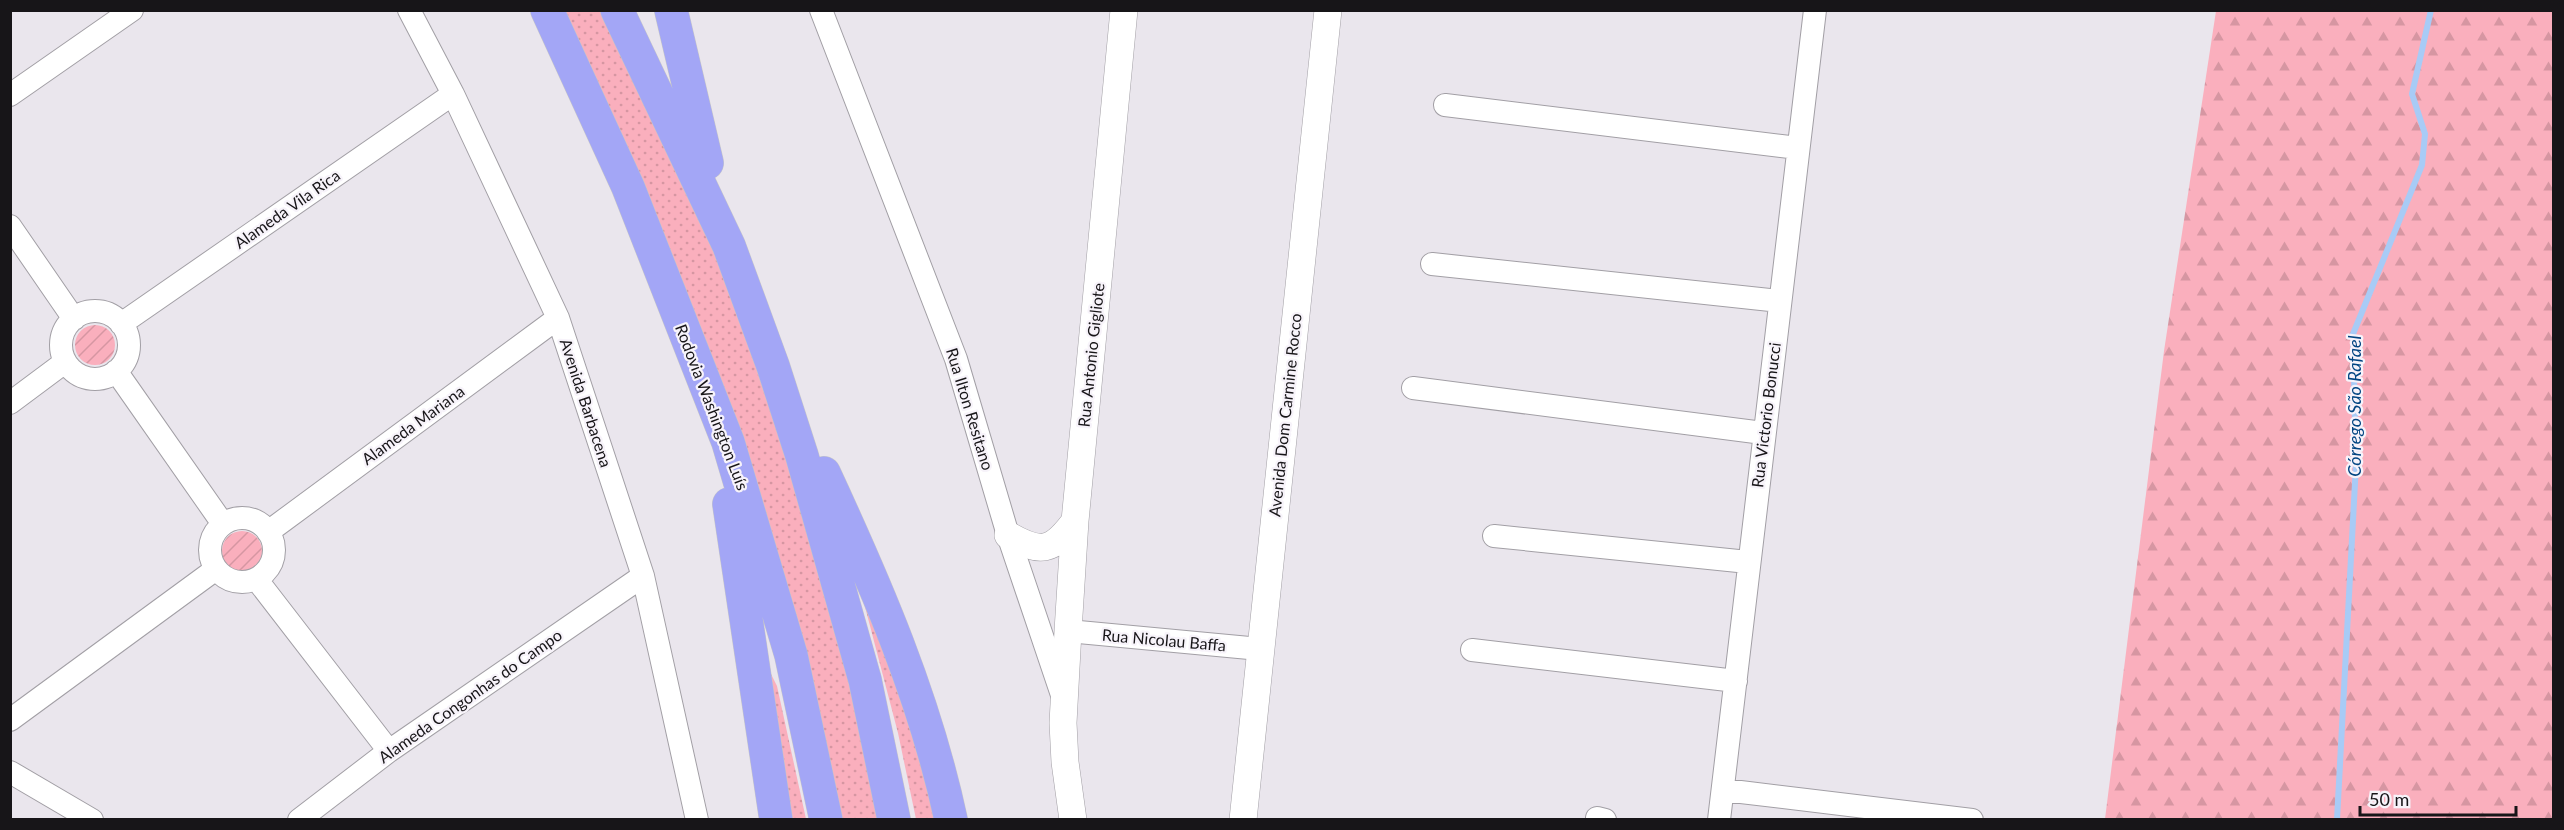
<svg xmlns="http://www.w3.org/2000/svg" width="2564" height="830" viewBox="0 0 2564 830" font-family="Lato,sans-serif">
  <style>
    .grass { fill: url(#grass-dots) }
    .forest { fill: url(#forest-firs) }
    .garden { fill: url(#garden-furrows) }
    .lines { fill: none; stroke-linecap: round; stroke-linejoin: round }
    .stream { stroke: #a8cbf6; stroke-width: 6 }
    .minor-casing { stroke: #a29fa5; stroke-width: 24 }
    .tertiary-casing { stroke: #a29fa5; stroke-width: 28 }
    .motorway-casing { stroke: #c7c7c8; stroke-width: 34 }
    .minor { stroke: #fff; stroke-width: 22 }
    .tertiary { stroke: #fff; stroke-width: 27 }
    .motorway { stroke: #a3a6f6; stroke-width: 33 }
    .labels { text-anchor: middle; stroke-width: 4.5; stroke-linejoin: round; paint-order: stroke }
    .street-label { font-size: 16px; fill: #171518; stroke: #f7f3fa }
    .water-label { font-size: 18px; font-style: italic; fill: #024582; stroke: #f7f3fa }
  </style>
  <defs>
    <pattern id="grass-dots" width="8" height="8" patternUnits="userSpaceOnUse" patternTransform="scale(1.5)"><rect width="8" height="8" fill="#faafbd"/><path d="M2 2h.1M6 6h.1" fill="none" stroke="#d696a2" stroke-width="1.8" stroke-linecap="round"/></pattern>
    <pattern id="forest-firs" width="22" height="20" patternUnits="userSpaceOnUse" patternTransform="scale(1.5)"><rect width="22" height="20" fill="#faafbd"/><path d="M5 1l3.5 6h-7zM16 11l3.5 6h-7z" fill="#d696a2"/></pattern>
    <pattern id="garden-furrows" width="10" height="10" patternUnits="userSpaceOnUse" patternTransform="scale(1.5)"><rect width="10" height="10" fill="#faafbd"/><path d="M-1 1l2-2M0 10L10 0M9 11l2-2" fill="none" stroke="#d696a2"/></pattern>
  </defs>
  <rect width="100%" height="100%" fill="#eae6ed"/>
  <path class="grass" d="M559,11H607L720,264L761,374L827,583L882,819H841L734,419L670,249Z
    M863,577L940,819H916L898,733L858,580Z
    M761,654L777,686L806,819H785Z"/>
  <path class="forest" d="M2216,11H2553V819H2105L2164,351Z"/>
  <path class="garden" d="M75 345a20 20 0 1 1 40 0a20 20 0 1 1-40 0Z
    M222 551a20 20 0 1 1 40 0a20 20 0 1 1-40 0Z"/>
  <g class="lines">
    <path class="stream" d="M2337,820L2356,464L2353,334L2422,165L2425,134L2412,94L2431,10"/>
    <g class="minor-casing">
      <path id="minor" d="M409,10L453,94L558,318L643,576L697,820
        M821,10L956,359L1008,535L1062,695
        M10,95L132,10
        M1445,105L1798,148
        M10,226L74,319
        M1432,264L1780,301
        M61 345a34 34 0 1 1 68 0a34 34 0 1 1-68 0Z
        M121,324L453,94
        M116,371L223,524
        M1413,388L1763,433
        M10,403L65,362
        M210 550a32 32 0 1 1 64 0a32 32 0 1 1-64 0Z
        M268,532L558,318
        M1494,536L1748,562
        M257,580L389,751
        M1068,631L1260,649
        M1472,650L1736,681
        M10,720L216,569
        M10,772L92,820
        M1724,790L1972,820
        M1597,818L1605,820
        M299,820L389,751L643,576
        M1719,820L1815,10"/>
    </g>
    <g class="tertiary-casing">
      <path id="tertiary" d="M1008,535C1041,554 1052,552 1075,521
        M1073,820L1065,762L1063,723L1068,631L1075,521L1124,10
        M1243,820L1328,10"/>
    </g>
    <g class="motorway-casing">
      <path id="motorway" d="M547,10L628,187L728,442L791,655L826,820
        M617,10L729,246L773,366L802,456L865,680L894,820
        M671,10L707,163
        M824,473C876,585 925,698 951,820
        M729,504L776,820"/>
    </g>
    <use href="#minor" class="minor"/>
    <use href="#tertiary" class="tertiary"/>
    <use href="#motorway" class="motorway"/>
  </g>
  <g class="labels">
    <g class="street-label">
      <text transform="translate(287 209) rotate(-35)" y="6">Alameda Vila Rica</text>
      <text transform="translate(1091 355) rotate(-84)" y="6">Rua Antonio Gigliote</text>
      <text transform="translate(586 403) rotate(72)" y="6">Avenida Barbacena</text>
      <text transform="translate(712 407) rotate(69)" y="6">Rodovia Washington Luís</text>
      <text transform="translate(970 409) rotate(73)" y="6">Rua Ilton Resitano</text>
      <text transform="translate(1285 415) rotate(-84)" y="6">Avenida Dom Carmine Rocco</text>
      <text transform="translate(1766 415) rotate(-83)" y="6">Rua Victorio Bonucci</text>
      <text transform="translate(413 425) rotate(-36)" y="6">Alameda Mariana</text>
      <text transform="translate(1164 640) rotate(5)" y="6">Rua Nicolau Baffa</text>
      <text transform="translate(470 696) rotate(-35)" y="6">Alameda Congonhas do Campo</text>
    </g>
    <g class="water-label">
      <text transform="translate(2355 406) rotate(-90)" y="6">Córrego São Rafael</text>
    </g>
  </g>
  <rect width="2564" height="830" fill="none" stroke="#171518" stroke-width="24"/>
  <path d="M2360 806v9h156v-9" fill="none" stroke="#171518" stroke-width="3"/>
  <text x="2369" y="806" font-size="18" fill="#171518" stroke="#f7f3fa" stroke-width="4.5" paint-order="stroke">50 m</text>
</svg>
